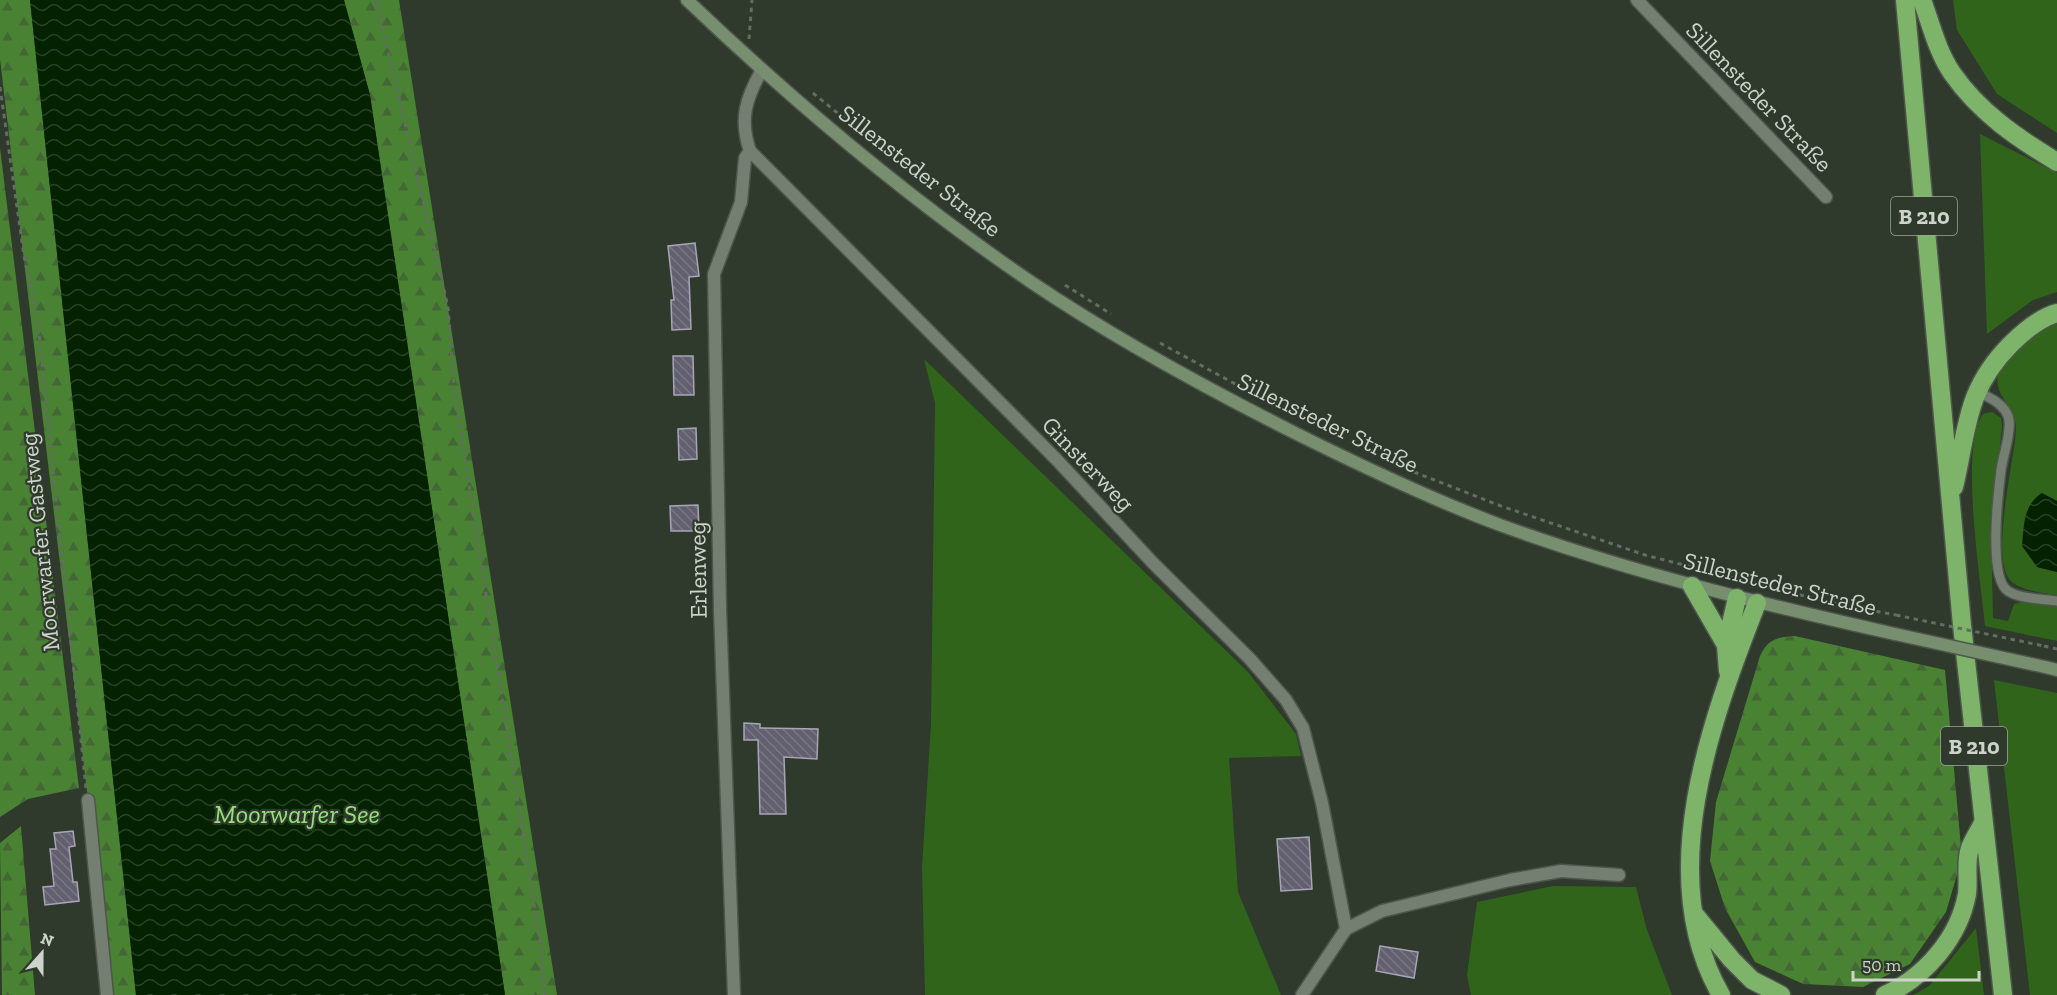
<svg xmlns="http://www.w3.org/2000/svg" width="2057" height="995" viewBox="0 0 2057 995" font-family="'Zilla Slab',serif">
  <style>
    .grass { fill: #30641b }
    .forest { fill: url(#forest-firs) }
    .water { fill: url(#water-waves) }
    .building { fill: url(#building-back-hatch); stroke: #a8a5b7; stroke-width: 1.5 }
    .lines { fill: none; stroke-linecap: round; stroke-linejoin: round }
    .lane-casing { stroke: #4e564c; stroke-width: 12 }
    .street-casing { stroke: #4e564c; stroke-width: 15 }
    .secondary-casing { stroke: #4e564c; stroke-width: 15 }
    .highway-casing { stroke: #4e564c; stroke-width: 21 }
    .path { stroke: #646d62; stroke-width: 3; stroke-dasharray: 4.5 4.5; stroke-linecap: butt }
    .lane { stroke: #747f71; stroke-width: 9 }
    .street { stroke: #747f71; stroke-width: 12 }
    .secondary { stroke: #778f6f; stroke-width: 12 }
    .highway { stroke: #7db46a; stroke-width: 18 }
    .secondary-bridge-casing { stroke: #4e564c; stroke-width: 15; stroke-linecap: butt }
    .path-bridge { stroke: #646d62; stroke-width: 3; stroke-dasharray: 4.5 4.5; stroke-linecap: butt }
    .secondary-bridge { stroke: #778f6f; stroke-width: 12 }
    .labels { text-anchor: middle; stroke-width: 4.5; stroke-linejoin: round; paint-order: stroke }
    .shield { fill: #2f392c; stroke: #9ea59b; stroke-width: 1.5 }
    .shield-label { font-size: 22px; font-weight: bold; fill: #cdd3cb }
    .street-label { font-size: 24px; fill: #cdd3cb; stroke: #2f392c }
    .water-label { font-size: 26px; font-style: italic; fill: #94e279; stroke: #2f392c }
  </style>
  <defs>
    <pattern id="forest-firs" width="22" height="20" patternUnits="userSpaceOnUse" patternTransform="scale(1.5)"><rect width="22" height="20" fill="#488232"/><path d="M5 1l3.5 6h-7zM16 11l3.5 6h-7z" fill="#446736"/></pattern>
    <pattern id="water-waves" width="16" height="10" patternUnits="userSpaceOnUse" patternTransform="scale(1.5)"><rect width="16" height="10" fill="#042200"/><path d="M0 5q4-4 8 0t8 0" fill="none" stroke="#274124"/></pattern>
    <pattern id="building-back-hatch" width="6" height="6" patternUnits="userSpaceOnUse" patternTransform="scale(1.5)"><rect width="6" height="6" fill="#62606f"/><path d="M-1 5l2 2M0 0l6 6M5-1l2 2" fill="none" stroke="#777682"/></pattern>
  </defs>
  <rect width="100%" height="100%" fill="#2f392c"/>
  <path class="grass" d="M1953,0H2057V133L1997,94L1957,30Z
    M1980,134L2057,173V292L2033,300L1987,334Z
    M2057,324V501L2042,494L2037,567L2057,572V595C2043,593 2025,591 2013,583C1987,564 2016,458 2016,427C2016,407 1991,393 1999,373C2007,352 2036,330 2057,324Z
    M924,359L1248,672L1296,734L1301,756L1229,758L1238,892L1281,995H925L922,867L931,724L935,403Z
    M1992,412L2001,418L2002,427L1991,529L1993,618L2008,621L2014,604L2029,600L2057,605V641L1985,626C1981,581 1959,447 1983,414Z
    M1994,680L2057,693V995H2030Z
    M1553,886L1636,887L1647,930L1672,995H1471L1467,975L1477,902Z
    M1976,928L1984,995H1913L1929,986Z"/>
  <path class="forest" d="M0,0H30L136,995H114L88,800L0,59Z
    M344,0H399L557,995H505L370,95Z
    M0,148L79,788L28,799L0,817Z
    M1795,636L1945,670L1962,858L1946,912L1910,964L1863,987L1803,984L1755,962L1725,908L1710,861L1716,802L1760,656C1768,639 1777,637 1795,636Z
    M21,826L35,995H2L0,843Z"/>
  <path class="water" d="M30,0H344L370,95L505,995H136Z
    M2042,493L2057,501V572L2037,567L2022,546C2024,526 2023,505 2042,493Z"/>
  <path class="building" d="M695,243L699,276L689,277L691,329L672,330L671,300H674L668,246Z
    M673,356H693L694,395H674Z
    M696,428L697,459L679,460L678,429Z
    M698,505L699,531H671L670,506Z
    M744,723L760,724V728L818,729L817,759L784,757L786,814H760L758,740H744Z
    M73,831L75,846L69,847L73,882H77L79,901L45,905L43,887L54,886L50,849H56L54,833Z
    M1309,837L1312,889L1281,891L1277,839Z
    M1380,946L1418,952L1414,978L1376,971Z"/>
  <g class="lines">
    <g class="lane-casing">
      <path id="lane" d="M1976,391C1989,397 2007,405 2009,420C2011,435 2003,455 2001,470C1998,493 1988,578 2008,591C2020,599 2043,599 2057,601"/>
    </g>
    <g class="street-casing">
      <path id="street" d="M1637,0L1826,197
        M762,70C746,98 739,119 750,151L1056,459L1153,563L1250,659L1286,700L1303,728L1322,803L1346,929
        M88,800L107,995
        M734,995L720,610L714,274L741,202L745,158L750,151
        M1302,995L1346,929L1382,911L1510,880L1561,871L1619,875"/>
    </g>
    <g class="secondary-casing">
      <path id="secondary" d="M687,0C794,102 909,199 1031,282C1114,338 1202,386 1291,431C1359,465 1428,498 1500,525C1629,572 1761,604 1895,634
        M2045,667L2057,670"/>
    </g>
    <g class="highway-casing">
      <path id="highway" d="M1905,0L1962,625L2003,995
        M1922,0C1931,24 1937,51 1952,73C1979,112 2017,138 2057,162
        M1954,487C1968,428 1965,390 2011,344C2024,331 2039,318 2057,313
        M1692,586L1726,645
        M1728,671L1726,645L1737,598
        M1695,915L1732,960L1752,980L1781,995
        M1721,995C1653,877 1711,720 1757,603
        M1885,995C1925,977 1959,938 1967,894C1969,879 1965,862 1970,848C1973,840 1979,831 1983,823"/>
    </g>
    <path class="path" d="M376,0L448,307L454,388L540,943L545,995
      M749,39L752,0
      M0,87L24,256L38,324L86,788
      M813,93L928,187
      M1065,285L1111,314
      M1160,343L1239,386
      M1414,472L1501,506L1645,555L1816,599
      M1823,601L1896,615
      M2044,646L2057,649"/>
    <use href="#lane" class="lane"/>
    <use href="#street" class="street"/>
    <use href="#secondary" class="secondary"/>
    <use href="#highway" class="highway"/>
    <g class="secondary-bridge-casing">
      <path id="secondary-bridge" d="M1895,634L2045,667"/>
    </g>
    <path class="path-bridge" d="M1896,615L2044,646"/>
    <use href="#secondary-bridge" class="secondary-bridge"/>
  </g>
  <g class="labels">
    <g class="shield">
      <rect x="1891" y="197" width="66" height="38" rx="4.5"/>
      <rect x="1941" y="727" width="66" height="38" rx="4.5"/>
    </g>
    <g class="shield-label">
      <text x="1924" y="224">B 210</text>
      <text x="1974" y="754">B 210</text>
    </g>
    <g class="street-label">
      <text transform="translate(1759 97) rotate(46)" y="8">Sillensteder Straße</text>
      <text transform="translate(920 171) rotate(38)" y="8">Sillensteder Straße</text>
      <text transform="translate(1328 423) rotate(26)" y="8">Sillensteder Straße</text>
      <text transform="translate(1088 464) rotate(46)" y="8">Ginsterweg</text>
      <text transform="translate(40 542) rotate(-96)" y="8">Moorwarfer Gastweg</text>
      <text transform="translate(698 570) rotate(-91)" y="8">Erlenweg</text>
      <text transform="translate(1780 584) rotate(14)" y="8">Sillensteder Straße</text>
    </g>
    <g class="water-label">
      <text x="297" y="823">Moorwarfer See</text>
    </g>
  </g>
  <g transform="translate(42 953) rotate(21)" stroke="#2f392c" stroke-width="4.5" paint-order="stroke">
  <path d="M0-4.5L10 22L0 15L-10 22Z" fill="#cdd3cb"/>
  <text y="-9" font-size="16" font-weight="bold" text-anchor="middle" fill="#cdd3cb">N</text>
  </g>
  <path d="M1853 971v9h126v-9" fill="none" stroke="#cdd3cb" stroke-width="3"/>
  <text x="1862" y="971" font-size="18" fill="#cdd3cb" stroke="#2f392c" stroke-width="4.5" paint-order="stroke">50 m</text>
</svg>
